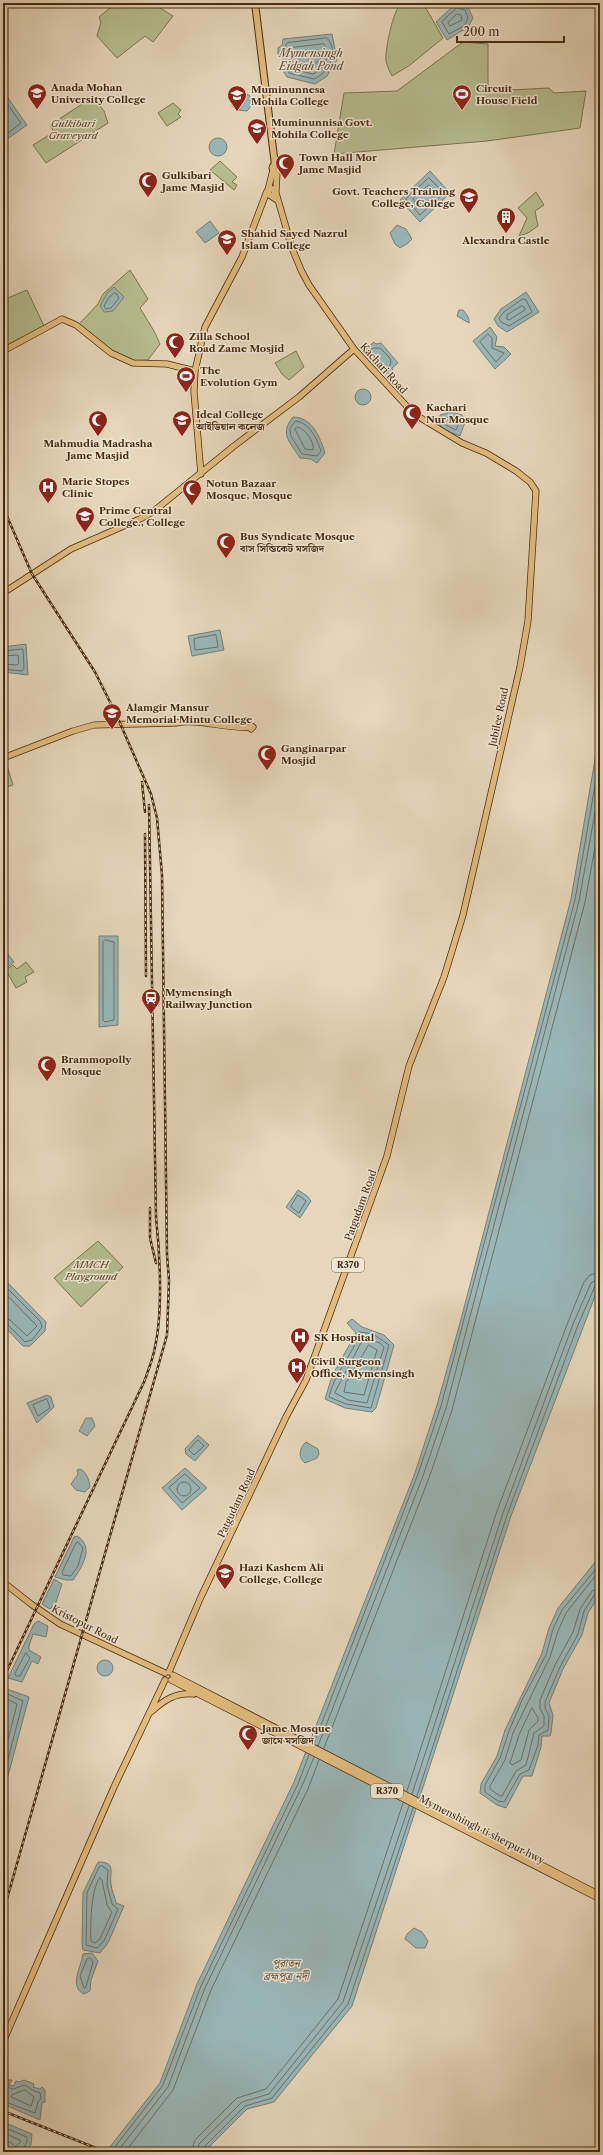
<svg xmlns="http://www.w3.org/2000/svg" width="603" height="2155" viewBox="0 0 603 2155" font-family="'Libre Caslon Text','Noto Serif Bengali',serif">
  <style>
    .green { fill: #b6be90; stroke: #7f7450 }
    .water { fill: #99b7b9; stroke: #797f75 }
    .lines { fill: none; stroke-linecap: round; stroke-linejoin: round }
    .shore { stroke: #707064; stroke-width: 1 }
    .major-casing { stroke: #482a0f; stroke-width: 7 }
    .highway-casing { stroke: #482a0f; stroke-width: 8 }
    .major { stroke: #e3bc7e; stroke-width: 5.5 }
    .highway { stroke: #e3bc7e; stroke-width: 6 }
    .rail-casing { stroke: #482a0f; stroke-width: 2.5 }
    .rail { stroke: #efe5d3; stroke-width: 1; stroke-dasharray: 3; stroke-linecap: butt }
    .labels { text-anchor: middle; stroke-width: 3; stroke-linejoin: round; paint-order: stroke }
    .shield { fill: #efe5d3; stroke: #7a624a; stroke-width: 1 }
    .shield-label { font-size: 9px; font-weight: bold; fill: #482a0f }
    .poi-label { font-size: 10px; font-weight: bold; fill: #482a0f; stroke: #efe5d3; text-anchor: start }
    .park-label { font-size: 10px; font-style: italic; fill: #5e4829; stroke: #efe5d3 }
    .street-label { font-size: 10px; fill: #482a0f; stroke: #efe5d3 }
    .water-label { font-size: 11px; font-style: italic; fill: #5c4d3a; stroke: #efe5d3 }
  </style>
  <rect width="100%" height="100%" fill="#e6d7bb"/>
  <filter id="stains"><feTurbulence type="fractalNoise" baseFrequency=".005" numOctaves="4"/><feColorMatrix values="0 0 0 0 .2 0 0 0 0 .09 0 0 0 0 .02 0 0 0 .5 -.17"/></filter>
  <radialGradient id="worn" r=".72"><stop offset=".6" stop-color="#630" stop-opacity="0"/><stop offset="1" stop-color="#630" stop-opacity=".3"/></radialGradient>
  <path class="green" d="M116,3H152L173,16L153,42L145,36L117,58L97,36L101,22L99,17Z
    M401,3H423L443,38L410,65L392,76C390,72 387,66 386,61C385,49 393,11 401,3Z
    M463,42L488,44V87L491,91L549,88L554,93L586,91L580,128L487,141L334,154L344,93L397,91Z
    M93,97L104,111L108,123L46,163L33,145L54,132L50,125Z
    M173,103L181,110L178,114L181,117L167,126L158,113Z
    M220,161L237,177L232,182L237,185L234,190L210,170Z
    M536,192L544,205L535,211L538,226L528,233L519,236L527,218L518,208Z
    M130,270L148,299L140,308L154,331L160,344L148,360L131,361L109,350L78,325L98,304L103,294Z
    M27,290L44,326L3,347V300Z
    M296,351L304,367L289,380L282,374L275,363Z
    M7,766L13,785L3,788V767Z
    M26,962L34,972L25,977L27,982L16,988L6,970L13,965L17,969Z
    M98,1241L123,1267L81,1307L54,1278Z"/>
  <path class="water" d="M458,4L467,5L473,18L466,31L463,30L447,40L436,22L452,7Z
    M332,34L337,60L327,76L315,84L287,77L283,71V55L278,54V48L282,45L283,39Z
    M3,91L27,125L3,142Z
    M242,94L249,95L254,102L247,111L238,110L232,106L233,102Z
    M209 147a9 9 0 1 1 18 0a9 9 0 1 1-18 0Z
    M430,171L450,193L420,222L400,200Z
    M210,221L219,233L205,243L196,232Z
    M397,225L406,229L412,239L408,243L400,248L395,244L390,233Z
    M114,287L124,297L113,311L104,312L100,306L107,293Z
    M526,292L539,312L507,332L498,326L494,319L501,309Z
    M459,310H463C466,314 470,318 469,323L457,316Z
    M490,327L497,337L495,346L504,347L511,354L495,369L473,341Z
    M374,342L376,344L381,343L398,363L392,368L393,373L390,377L395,383H390C384,370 370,363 366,349Z
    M355 397a8 8 0 1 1 16 0a8 8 0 1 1-16 0Z
    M451,412L462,415L465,422L460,436L445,430L439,424L440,415Z
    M293,417C312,417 320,437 325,453L317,463L311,459L300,458C290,442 279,434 293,417Z
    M220,630L224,650L192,656L188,636Z
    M26,644L28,675L3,672V647Z
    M600,716V1283L511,1516L352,2006L274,2102L247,2109L204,2152H106L160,2083L197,1984L294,1782L415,1473L437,1405L460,1323L571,899L596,754Z
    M99,936H118V1025L99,1027Z
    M3,948L14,962L3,971Z
    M298,1190L307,1196L311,1201L300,1218L286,1207Z
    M3,1278L46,1322L45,1331L30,1346H23L3,1325Z
    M352,1319L362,1327L384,1335L394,1345L376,1408L372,1412L345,1408L325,1399L332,1376L356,1333L347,1323Z
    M47,1395L51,1397L54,1407L37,1423L27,1403Z
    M86,1418H92L95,1426L87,1436L79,1431Z
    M198,1435L209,1445L195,1461L186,1454L185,1449Z
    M306,1442L318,1449L319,1454L317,1458L305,1463C297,1457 300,1447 306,1442Z
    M185,1468L207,1488L182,1510L162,1488Z
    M80,1469C87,1472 89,1480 90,1487L85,1492L76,1490L71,1484L78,1474L77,1470Z
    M77,1536C95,1547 82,1567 73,1580H66L55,1577L74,1537Z
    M596,1561H600V1594L588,1613L582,1635L563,1669L549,1703L553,1715L551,1733L550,1736H542L541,1747L532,1776H523L506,1808L497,1805L480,1793L481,1784L497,1756L505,1730L542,1653L549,1628L558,1608Z
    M54,1579L62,1584L55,1605L50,1609L42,1604Z
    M38,1621L48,1626L46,1637L33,1634L29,1646V1650L41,1657L38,1664L32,1661L22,1682L8,1678L34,1624Z
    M97 1668a8 8 0 1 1 16 0a8 8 0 1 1-16 0Z
    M4,1688L29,1697L5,1787H3Z
    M3,1848C9,1862 8,1872 3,1886Z
    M98,1862C117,1862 109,1872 111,1884C111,1890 115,1896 116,1903L124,1906L108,1943L100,1953L83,1950L82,1944L83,1893Z
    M414,1928L422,1932L428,1941L425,1948H416L405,1939L407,1934Z
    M92,1953L98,1961L91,1980L90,1991L84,1994C68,1987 82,1965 83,1954Z
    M4,2075V2080H12L9,2085L14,2086L16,2081L19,2082L24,2080L34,2084L33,2087L40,2089L42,2087L45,2090V2102L42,2103L40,2120L3,2104V2076Z
    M3,2122L32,2134L31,2145L24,2152H12L3,2149Z"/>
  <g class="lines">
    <path class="shore" d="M457,8L465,10L468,18L464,26L449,34L442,22Z
      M457,14L461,15L462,20L450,26L448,23Z
      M327,38C340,52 329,72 314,79L289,73C284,66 289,57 283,50L287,43Z
      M324,44C331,56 325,68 313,74L292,69L291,48Z
      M320,50L322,56L313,67L298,64L299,53Z
      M3,98L21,123L3,137
      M429,178L444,193L420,215L406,199Z
      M429,185L437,193L420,208L413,199Z
      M114,293H116L119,298L111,308L106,309L104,306L108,299Z
      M523,299L526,300L532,312L509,326L501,322L499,318L504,312Z
      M522,306L525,308V310L509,320L507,319V315Z
      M488,334L492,338V348L504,353L496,362L480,342Z
      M374,348H380L390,358L391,363L387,370C380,368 372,357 371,350Z
      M452,416L459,418L460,421L456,430L444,424L445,418Z
      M296,421C310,423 317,439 321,451L317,456L302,454L291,436L290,429Z
      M298,427C305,429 315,442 313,450L305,449L295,429Z
      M216,635L218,647L195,650L194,639Z
      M3,651L23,649L24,668L22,671L3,669
      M3,656L18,655L19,663L17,665L3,664
      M105,940L114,942V1020L105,1022L103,1020V942Z
      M298,1195L306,1201L299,1213L291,1207Z
      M3,1284L40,1321L42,1327L32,1340L25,1342L7,1324L3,1323
      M3,1291L37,1326L27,1336L10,1320L3,1318
      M360,1332L373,1334L389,1345L371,1408L346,1404L329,1397C334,1373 353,1355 360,1332Z
      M364,1338L380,1343L384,1347L367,1403L348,1400L335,1393Z
      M369,1345L377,1350L364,1395L344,1392L346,1383Z
      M47,1399L50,1408L38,1416L33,1405Z
      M198,1440L204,1446L194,1455L189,1450Z
      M185,1474L200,1488L182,1503L169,1488Z
      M177 1489a7 7 0 1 1 14 0a7 7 0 1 1-14 0Z
      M78,1542L83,1548L78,1566L71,1576L63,1575L62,1572L76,1543Z
      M600,1564L562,1610L553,1629L546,1655L522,1700L509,1731L500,1758L485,1785V1792L498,1801L504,1802L520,1774L529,1770L538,1745L539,1735L548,1730L549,1716L545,1708V1702L560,1667L578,1634L584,1611L595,1594L600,1592
      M600,1570L566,1613L558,1631L550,1657L513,1733L505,1760L490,1786V1789L500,1796H502L516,1771L526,1765L534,1733L544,1726V1716L540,1709V1700L555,1665L573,1632L580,1609L592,1591L600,1587
      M26,1653L30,1658L20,1676H16L15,1674Z
      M3,1692L23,1701L3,1779
      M3,1697L17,1704L3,1759
      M532,1708L538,1718V1721L529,1730L521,1760L512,1765L510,1763L519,1735Z
      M314,1743L418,1474L441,1406L575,900L600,757
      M318,1746L423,1476L446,1408L579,901L600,785
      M324,1748L429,1478L452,1410L585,902L600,820
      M407,1791L497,1511L568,1322L584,1282L590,1275L600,1272
      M412,1794L503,1513L573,1324L591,1283L600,1278
      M417,1796L507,1515L578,1325L595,1286L600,1283
      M102,1866L108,1870L107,1885L112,1904L118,1909L104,1941L97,1948L86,1945L87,1893L99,1867Z
      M100,1878L102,1880L107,1905L112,1912L100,1939L95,1943L91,1941C90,1927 91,1887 100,1878Z
      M90,1958L93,1962L86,1987L84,1988L80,1976L87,1959Z
      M3,2084C17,2092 10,2089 25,2085L32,2090L40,2093L41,2098L38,2102L35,2113L3,2101
      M25,2090L34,2097L31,2106L11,2097L12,2095Z
      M3,2127L27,2137V2142L21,2152
      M3,2132L21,2141L16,2147L10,2142L3,2141
      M111,2152L163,2085L201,1986L298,1784L309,1755
      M117,2152L168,2087L205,1988L302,1786L314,1757
      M125,2152L173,2090L211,1990L308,1789L319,1760
      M191,2152L195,2140L237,2098L266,2089L338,1999L403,1803
      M197,2152L199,2144L242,2102L269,2094L343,2002L409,1806
      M202,2152L203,2148L245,2106L272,2098L348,2004L413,1808"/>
    <g class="major-casing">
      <path id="major" d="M268,190L273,170
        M276,191L277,172
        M274,195L275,189H269L268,194L277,200
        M3,351L62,319L76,325L111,353L133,363L167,364L195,371
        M201,474L194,392L195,371L205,327L242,257L267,191
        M3,593L71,549L142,518L154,511L234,446L299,397L354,349
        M3,758L73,731L94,725L176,723C197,718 225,729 249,727L250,725L253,727L251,729L249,727
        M3,1582L31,1604L60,1624L165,1673
        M169,1672L200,1599L286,1417L306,1380L387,1156L409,1066L444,977L463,915L520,667L528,621L536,491L530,482L516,471L486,453L462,443L414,414L354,349L309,285L301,270L292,248L276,193
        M173,1675L600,1895
        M171,1680L600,1899
        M151,1712C164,1700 176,1692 194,1694
        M3,2042L114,1787L165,1680"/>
    </g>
    <g class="highway-casing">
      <path id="highway" d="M255,3L275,165
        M272.5 168a3.5 3.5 0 1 1 7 0a3.5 3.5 0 1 1-7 0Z"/>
    </g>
    <use href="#major" class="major"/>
    <use href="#highway" class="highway"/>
    <g class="rail-casing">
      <path id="rail" d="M3,507L32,574L95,672L116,714L151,794L157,818L162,875L167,1255L169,1280L167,1335L3,1913
        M142,782L145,812
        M145,834L146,976
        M150,1208V1238L156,1263
        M3,1679L144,1382C148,1371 153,1359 155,1347C163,1311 160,1254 156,1217L149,805
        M3,2111L106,2152"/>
    </g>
    <use href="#rail" class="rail"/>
  </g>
  <defs>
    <g id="university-pin" transform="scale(1)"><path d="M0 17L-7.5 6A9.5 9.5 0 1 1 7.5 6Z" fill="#8f2418" stroke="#efe5d3"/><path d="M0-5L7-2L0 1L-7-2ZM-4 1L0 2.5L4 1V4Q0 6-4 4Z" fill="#fff"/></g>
    <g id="stadium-pin" transform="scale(1)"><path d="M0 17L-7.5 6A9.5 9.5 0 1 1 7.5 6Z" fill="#8f2418" stroke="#efe5d3"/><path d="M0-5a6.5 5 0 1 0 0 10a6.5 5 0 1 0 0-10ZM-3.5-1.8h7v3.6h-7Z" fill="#fff"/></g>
    <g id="mosque-pin" transform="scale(1)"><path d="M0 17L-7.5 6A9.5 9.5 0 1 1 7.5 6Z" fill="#8f2418" stroke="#efe5d3"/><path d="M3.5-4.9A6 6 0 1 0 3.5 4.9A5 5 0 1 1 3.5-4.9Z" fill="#fff"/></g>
    <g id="building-pin" transform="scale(1)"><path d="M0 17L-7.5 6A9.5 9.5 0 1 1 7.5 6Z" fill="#8f2418" stroke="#efe5d3"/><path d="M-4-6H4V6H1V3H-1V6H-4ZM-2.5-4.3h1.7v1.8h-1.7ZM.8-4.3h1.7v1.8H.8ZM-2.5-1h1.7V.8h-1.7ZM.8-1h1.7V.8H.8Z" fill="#fff"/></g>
    <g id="hospital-pin" transform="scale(1)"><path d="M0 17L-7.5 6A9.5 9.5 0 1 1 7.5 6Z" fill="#8f2418" stroke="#efe5d3"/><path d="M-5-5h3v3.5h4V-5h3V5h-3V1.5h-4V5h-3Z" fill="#fff"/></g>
    <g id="station-pin" transform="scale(1)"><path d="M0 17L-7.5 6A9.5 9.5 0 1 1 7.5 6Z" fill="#8f2418" stroke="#efe5d3"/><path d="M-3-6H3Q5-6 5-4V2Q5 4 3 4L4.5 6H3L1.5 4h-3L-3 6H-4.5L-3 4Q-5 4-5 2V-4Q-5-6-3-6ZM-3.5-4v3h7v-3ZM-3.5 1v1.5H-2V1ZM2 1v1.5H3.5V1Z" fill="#fff"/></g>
  </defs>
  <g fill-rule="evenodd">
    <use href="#university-pin" x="37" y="93"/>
    <use href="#stadium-pin" x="462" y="94"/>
    <use href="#university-pin" x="237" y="95"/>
    <use href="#university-pin" x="257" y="128"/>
    <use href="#mosque-pin" x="285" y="163"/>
    <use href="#mosque-pin" x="148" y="181"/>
    <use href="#university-pin" x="469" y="197"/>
    <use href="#building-pin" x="506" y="217"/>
    <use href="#university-pin" x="227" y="239"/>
    <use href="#mosque-pin" x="175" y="342"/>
    <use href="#stadium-pin" x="186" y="376"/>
    <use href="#mosque-pin" x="412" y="413"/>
    <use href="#mosque-pin" x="98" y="420"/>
    <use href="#university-pin" x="182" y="420"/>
    <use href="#hospital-pin" x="48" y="487"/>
    <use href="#mosque-pin" x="192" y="489"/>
    <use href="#university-pin" x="85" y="516"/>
    <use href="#mosque-pin" x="226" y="542"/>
    <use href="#university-pin" x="112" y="713"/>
    <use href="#mosque-pin" x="267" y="754"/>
    <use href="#station-pin" x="151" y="998"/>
    <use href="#mosque-pin" x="47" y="1065"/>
    <use href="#hospital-pin" x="300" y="1337"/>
    <use href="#hospital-pin" x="297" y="1367"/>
    <use href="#university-pin" x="225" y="1573"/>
    <use href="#mosque-pin" x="248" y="1734"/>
  </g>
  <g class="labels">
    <g class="shield">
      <rect x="332" y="1258" width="32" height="14" rx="3"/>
      <rect x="371" y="1784" width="32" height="14" rx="3"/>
    </g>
    <g class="shield-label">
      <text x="348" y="1268">R370</text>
      <text x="387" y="1794">R370</text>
    </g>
    <g class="poi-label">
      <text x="51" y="91">Anada Mohan<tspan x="51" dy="12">University College</tspan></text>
      <text x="476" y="92">Circuit<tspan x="476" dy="12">House Field</tspan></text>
      <text x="251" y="93">Muminunnesa<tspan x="251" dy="12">Mohila College</tspan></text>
      <text x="271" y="126">Muminunnisa Govt.<tspan x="271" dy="12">Mohila College</tspan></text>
      <text x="299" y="161">Town Hall Mor<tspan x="299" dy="12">Jame Masjid</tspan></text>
      <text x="162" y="179">Gulkibari<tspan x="162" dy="12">Jame Masjid</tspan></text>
      <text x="455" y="195" text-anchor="end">Govt. Teachers Training<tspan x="455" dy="12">College, College</tspan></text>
      <text x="241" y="237">Shahid Sayed Nazrul<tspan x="241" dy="12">Islam College</tspan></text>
      <text x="506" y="244" text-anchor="middle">Alexandra Castle</text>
      <text x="189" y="340">Zilla School<tspan x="189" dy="12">Road Zame Mosjid</tspan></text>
      <text x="200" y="374">The<tspan x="200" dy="12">Evolution Gym</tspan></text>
      <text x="426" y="411">Kachari<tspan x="426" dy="12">Nur Mosque</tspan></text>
      <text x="196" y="418">Ideal College<tspan x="196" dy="12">আইডিয়াল কলেজ</tspan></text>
      <text x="98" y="447" text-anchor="middle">Mahmudia Madrasha<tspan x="98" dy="12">Jame Masjid</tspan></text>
      <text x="62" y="485">Marie Stopes<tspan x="62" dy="12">Clinic</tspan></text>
      <text x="206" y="487">Notun Bazaar<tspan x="206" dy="12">Mosque, Mosque</tspan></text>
      <text x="99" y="514">Prime Central<tspan x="99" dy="12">College., College</tspan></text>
      <text x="240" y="540">Bus Syndicate Mosque<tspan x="240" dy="12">বাস সিন্ডিকেট মসজিদ</tspan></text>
      <text x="126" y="711">Alamgir Mansur<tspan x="126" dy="12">Memorial Mintu College</tspan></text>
      <text x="281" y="752">Ganginarpar<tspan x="281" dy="12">Mosjid</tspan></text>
      <text x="165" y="996">Mymensingh<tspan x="165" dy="12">Railway Junction</tspan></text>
      <text x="61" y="1063">Brammopolly<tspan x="61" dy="12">Mosque</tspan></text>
      <text x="314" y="1341">SK Hospital</text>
      <text x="311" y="1365">Civil Surgeon<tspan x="311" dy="12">Office, Mymensingh</tspan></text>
      <text x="239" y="1571">Hazi Kashem Ali<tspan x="239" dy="12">College, College</tspan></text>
      <text x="262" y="1732">Jame Mosque<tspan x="262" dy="12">জামে মসজিদ</tspan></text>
    </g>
    <g class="park-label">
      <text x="73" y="127">Gulkibari<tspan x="73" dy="12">Graveyard</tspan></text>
      <text x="91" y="1268">MMCH<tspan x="91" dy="12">Playground</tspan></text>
    </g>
    <g class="street-label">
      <text transform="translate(384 368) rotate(48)" y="4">Kachari Road</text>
      <text transform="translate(498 717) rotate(-78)" y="4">Jubilee Road</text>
      <text transform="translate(360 1205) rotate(-70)" y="4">Patgudam Road</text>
      <text transform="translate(236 1503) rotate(-65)" y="4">Patgudam Road</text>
      <text transform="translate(85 1624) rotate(27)" y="4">Kristopur Road</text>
      <text transform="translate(482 1829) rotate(27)" y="4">Mymenshingh ti sherpur hwy</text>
    </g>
    <g class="water-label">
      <text x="311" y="57">Mymensingh<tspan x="311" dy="13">Eidgah Pond</tspan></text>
      <text x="286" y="1967">পুরাতন<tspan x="286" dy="13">ব্রহ্মপুত্র নদী</tspan></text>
    </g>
  </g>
  <rect width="603" height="2155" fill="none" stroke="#e6d7bb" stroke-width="16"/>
  <rect x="4" y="4" width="595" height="2147" fill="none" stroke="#482a0f" stroke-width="2"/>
  <rect x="8" y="8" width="587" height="2139" fill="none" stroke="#482a0f"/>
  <path d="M457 36v6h107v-6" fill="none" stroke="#482a0f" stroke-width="2"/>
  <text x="463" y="36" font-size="12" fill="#482a0f" stroke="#efe5d3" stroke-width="3" paint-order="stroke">200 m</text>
  <rect width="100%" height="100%" filter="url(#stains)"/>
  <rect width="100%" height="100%" fill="url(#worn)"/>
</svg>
